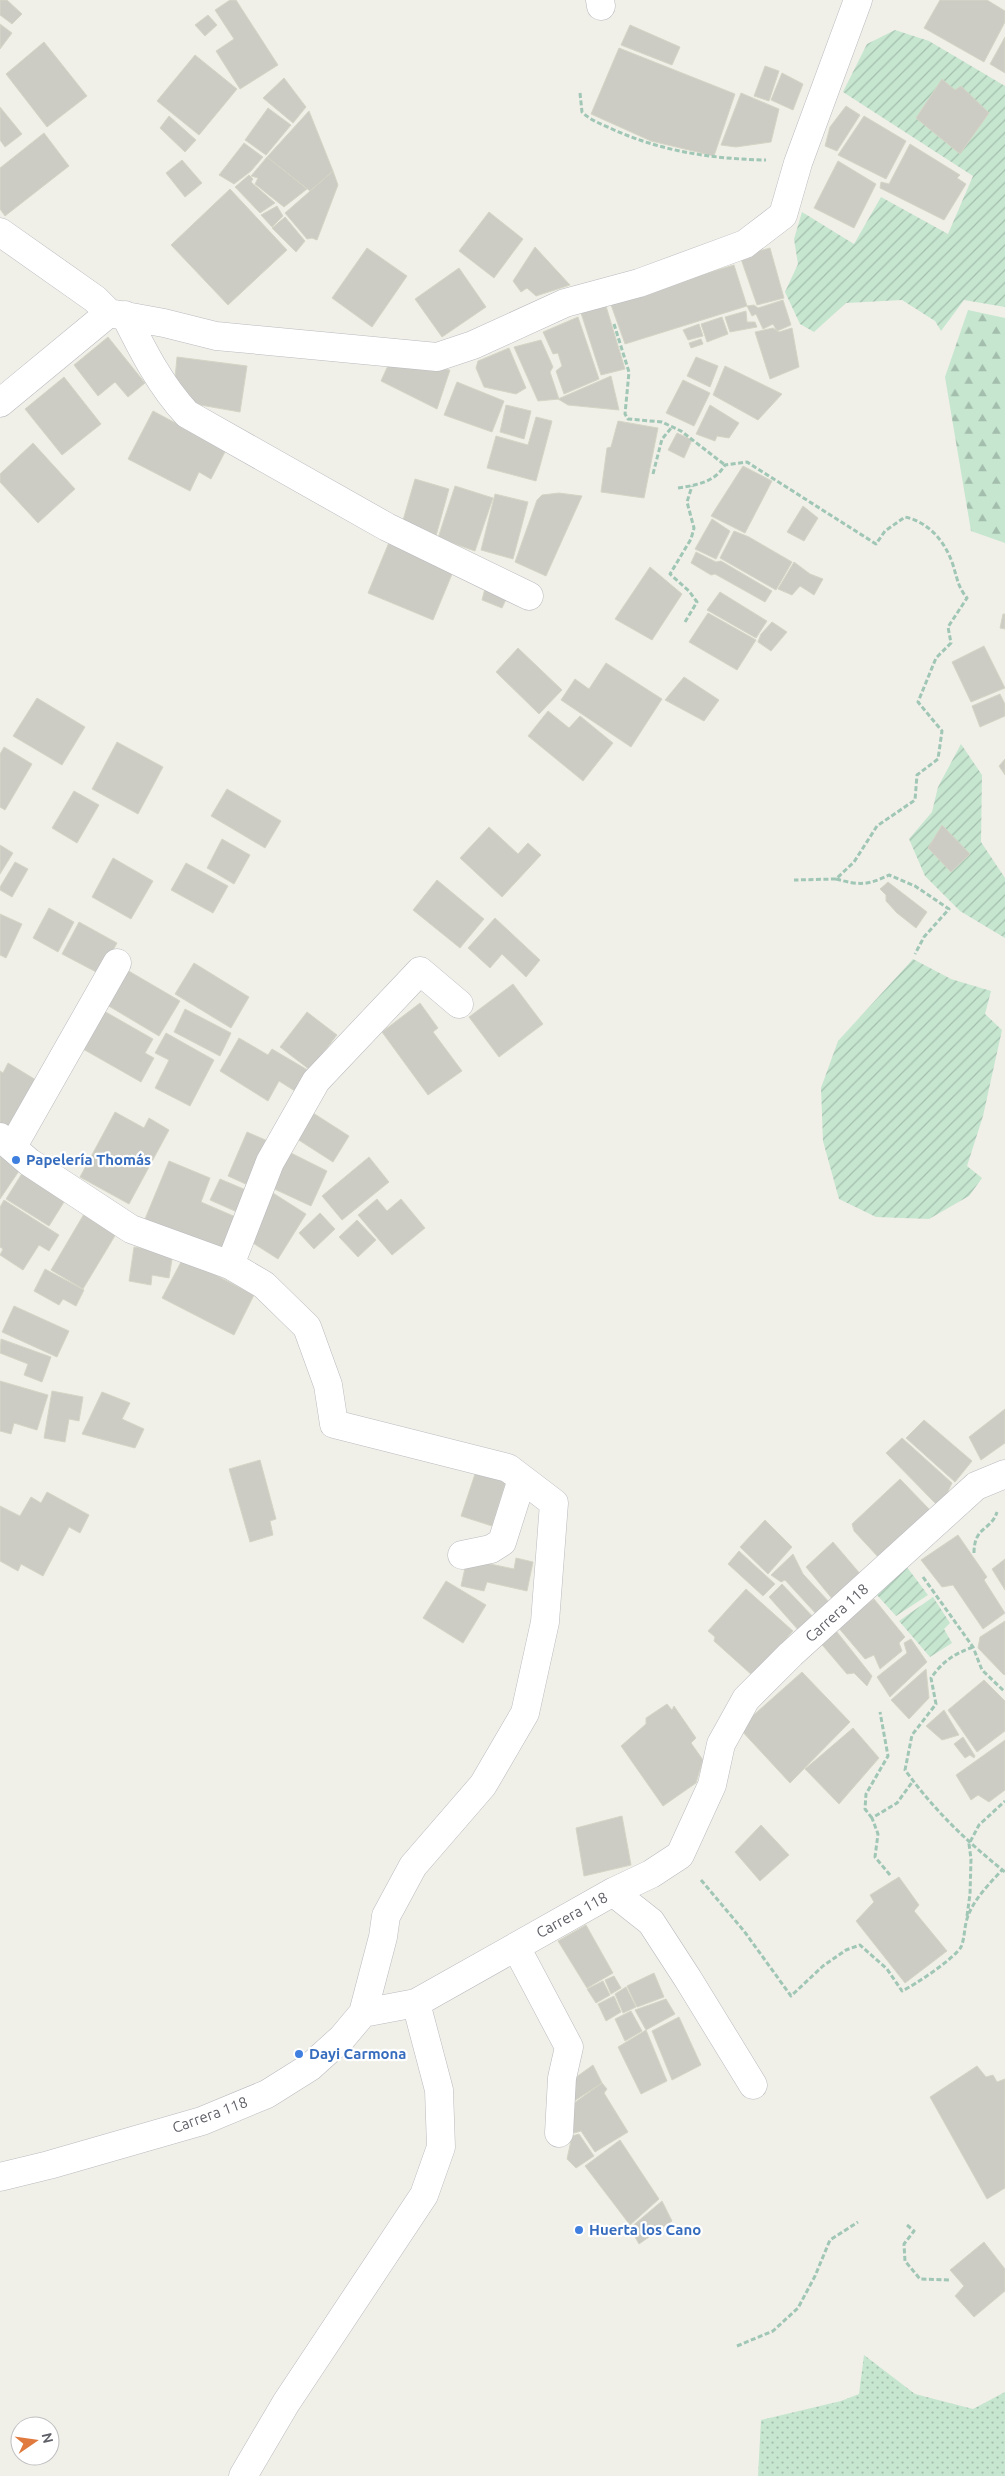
<svg xmlns="http://www.w3.org/2000/svg" width="1005" height="2476" viewBox="0 0 1005 2476" font-family="Ubuntu,sans-serif">
  <style>
    .grass { fill: url(#grass-dots) }
    .forest { fill: url(#forest-firs) }
    .garden { fill: url(#garden-furrows) }
    .building { fill: #ccccc4; stroke: #d5d5c6 }
    .lines { fill: none; stroke-linecap: round; stroke-linejoin: round }
    .minor-casing { stroke: #babac0; stroke-width: 29 }
    .path { stroke: #a0c6b6; stroke-width: 3; stroke-dasharray: 5 2.5; stroke-linecap: butt }
    .minor { stroke: #fff; stroke-width: 28 }
    .shop-dot { fill: #3f7fe0; stroke: #fff; stroke-width: 2 }
    .labels { text-anchor: middle; stroke-width: 4.5; stroke-linejoin: round; paint-order: stroke }
    .shop-label { font-size: 15px; font-weight: bold; fill: #366cbe; stroke: #fff; text-anchor: start }
    .street-label { font-size: 15px; fill: #5f6067; stroke: #fff }
  </style>
  <defs>
    <pattern id="grass-dots" width="8" height="8" patternUnits="userSpaceOnUse" patternTransform="scale(1.25)"><rect width="8" height="8" fill="#c6e6d0"/><path d="M2 2h.1M6 6h.1" fill="none" stroke="#a4bead" stroke-width="1.8" stroke-linecap="round"/></pattern>
    <pattern id="forest-firs" width="22" height="20" patternUnits="userSpaceOnUse" patternTransform="scale(1.25)"><rect width="22" height="20" fill="#c6e6d0"/><path d="M5 1l3.5 6h-7zM16 11l3.5 6h-7z" fill="#a4bead"/></pattern>
    <pattern id="garden-furrows" width="10" height="10" patternUnits="userSpaceOnUse" patternTransform="scale(1.25)"><rect width="10" height="10" fill="#c6e6d0"/><path d="M-1 1l2-2M0 10L10 0M9 11l2-2" fill="none" stroke="#a4bead"/></pattern>
  </defs>
  <rect width="100%" height="100%" fill="#f0f0e8"/>
  <path class="grass" d="M864,2355L915,2394L973,2409L1005,2392V2476H758L761,2420L841,2401L859,2394Z"/>
  <path class="forest" d="M968,310L1005,318V543L971,531L945,377Z"/>
  <path class="garden" d="M895,30L929,41L1005,86V307L964,300L941,331L935,321L902,300L846,303L814,332L800,324L785,292L798,264L794,239L802,212L854,244L881,197L948,234L973,176L843,92L867,44Z
    M961,744L982,775L981,842L1005,878V938L960,911L925,876L909,839L932,812L938,787Z
    M913,959L951,979L991,991L985,1014L1002,1030L983,1116L967,1166L982,1178L969,1196L929,1219L876,1217L839,1199L823,1141L821,1088L838,1041Z
    M906,1566L928,1595L896,1616L877,1595L876,1589Z
    M933,1597L950,1623L944,1629L952,1643L930,1657L899,1621Z"/>
  <path class="building" d="M0,0H7L22,14L12,24L0,15Z
    M230,0H236L278,65L240,89L216,51L234,39L215,10Z
    M940,0H987L1005,11V22L984,62L924,28Z
    M208,15L217,25L205,36L195,25Z
    M0,24L12,33L0,49Z
    M630,25L680,47L672,65L621,45Z
    M1005,37V73L990,64Z
    M44,42L87,96L47,127L6,74Z
    M619,48L735,94L714,156L651,141L591,114Z
    M195,55L237,89L199,135L157,101Z
    M765,66L779,71L769,101L754,96Z
    M782,73L803,84L793,110L771,100Z
    M284,78L306,107L293,123L263,98Z
    M942,79L955,90L961,86L989,113L960,154L916,118Z
    M741,93L779,109L771,142L736,147L721,145Z
    M846,106L860,115L837,151L825,146L830,127Z
    M0,107L22,134L5,147L0,140Z
    M268,108L291,125L266,155L245,140Z
    M309,111L333,171L310,191L267,157Z
    M169,116L196,140L185,152L160,128Z
    M864,116L906,141L886,179L838,155Z
    M44,133L69,166L5,216L0,209V168Z
    M244,143L263,157L251,171L234,184L219,175Z
    M910,144L960,175L957,178L966,184L944,220L880,188L881,182L889,184Z
    M267,157L307,189L284,207L255,184L258,178L251,176Z
    M182,160L202,183L185,197L166,173Z
    M838,161L876,184L854,228L814,208Z
    M333,171L338,185L317,240L312,238L307,239L285,213Z
    M249,175L253,179L251,182L275,203L260,213L235,187Z
    M230,189L287,250L228,305L171,245Z
    M277,206L283,216L272,227L261,215Z
    M489,212L523,239L494,278L459,251Z
    M285,217L305,241L296,252L272,228Z
    M535,247L570,285L536,296L527,288L521,292L513,281Z
    M367,248L407,276L372,327L332,298Z
    M770,248L784,298L757,305L740,256Z
    M734,265L747,306L625,344L610,302Z
    M459,268L486,307L442,337L415,299Z
    M783,300L791,325L777,331L773,324L763,329L756,314L752,316L747,306L754,305L758,308Z
    M606,306L625,369L601,375L581,313Z
    M746,311L747,322H755L757,327L730,332L725,317Z
    M578,317L599,379L564,394L556,371L562,366L558,353L553,354L543,332Z
    M722,317L728,334L707,342L701,324Z
    M699,324L703,336L688,340L683,330Z
    M773,328L779,332L792,328L799,367L770,379L755,332Z
    M108,337L145,383L128,397L115,382L98,396L74,365Z
    M701,339L703,344L691,348L689,343Z
    M541,340L553,367L550,372L559,399L538,401L514,347Z
    M509,348L526,388L516,394L484,387L476,368L478,361Z
    M177,357L247,366L240,412L189,403L174,389Z
    M696,357L718,366L710,387L687,376Z
    M390,361L450,370L437,409L381,381Z
    M725,366L782,394L758,420L713,395Z
    M611,376L619,410L568,405L558,399Z
    M64,377L101,424L62,455L25,409Z
    M683,380L710,393L694,426L666,413Z
    M457,382L504,401L492,432L444,415Z
    M506,405L531,411L524,439L500,432Z
    M710,405L739,423L729,438L717,436L715,441L696,434Z
    M153,411L226,450L211,479L199,472L190,491L128,459Z
    M536,417L552,421L536,481L487,468L496,436L528,445Z
    M618,421L658,428L644,498L601,492L607,448L611,447Z
    M677,433L692,440L684,458L668,450Z
    M33,443L75,489L38,523L0,482V474Z
    M743,466L772,481L745,533L711,516Z
    M415,479L449,489L436,536L401,527Z
    M455,486L493,498L475,551L438,538Z
    M559,493L582,496L546,576L515,562L537,500L542,495Z
    M495,494L528,502L513,559L481,550Z
    M803,506L818,518L804,541L787,532Z
    M712,519L730,531L716,559L695,549Z
    M734,531L749,537L792,562L776,590L720,558Z
    M390,540L455,567L433,620L368,593Z
    M696,552L716,562L721,561L772,591L765,602L715,574L711,575L691,563Z
    M794,562L810,574L823,579L814,595L800,586L792,595L778,589Z
    M650,567L682,594L652,640L615,619Z
    M487,581L510,591L502,608L482,600Z
    M720,592L767,621L756,638L707,610Z
    M708,613L756,640L737,670L689,642Z
    M1003,614H1005V629L1000,628Z
    M772,622L787,632L771,651L758,642L761,634Z
    M984,646L1005,688L971,702L952,662Z
    M518,648L562,690L539,714L496,672Z
    M606,663L662,699L631,747L561,700L575,679L589,689Z
    M684,677L719,700L704,721L665,700Z
    M1000,694L1005,704V716L980,727L972,706Z
    M37,698L85,727L62,765L13,736Z
    M548,711L569,728L580,716L613,743L583,781L528,736Z
    M117,742L163,767L138,814L92,789Z
    M4,747L32,764L5,810L0,807V754Z
    M1005,759V775L999,766Z
    M227,789L281,821L265,848L211,816Z
    M74,791L99,805L77,843L52,828Z
    M942,825L970,854L951,872L928,848Z
    M489,827L518,854L528,843L541,855L502,897L460,858Z
    M222,839L250,855L234,884L207,868Z
    M0,845L13,853L0,874Z
    M113,858L153,881L131,919L92,897Z
    M15,862L28,869L12,897L0,890V887Z
    M186,863L228,886L213,913L171,890Z
    M437,880L484,919L460,948L413,910Z
    M888,882L927,912L916,928L897,913L886,901V895L880,889Z
    M49,908L74,922L58,952L33,938Z
    M0,914L22,924L6,958L0,955Z
    M495,918L540,960L526,977L502,954L490,968L468,948Z
    M79,922L117,943L100,974L62,954Z
    M194,963L249,997L231,1028L175,994Z
    M127,970L180,1001L159,1036L107,1005Z
    M513,984L543,1024L499,1057L469,1017Z
    M420,1003L438,1028L433,1032L462,1071L428,1095L382,1032Z
    M97,1007L153,1039L145,1053L154,1058L141,1082L76,1045Z
    M185,1009L231,1033L220,1056L174,1032Z
    M307,1012L337,1035L310,1070L280,1047Z
    M166,1033L214,1060L190,1106L155,1088L169,1060L155,1053Z
    M239,1038L268,1055L272,1049L311,1072L298,1093L279,1081L268,1101L220,1071Z
    M8,1063L36,1080L7,1128L0,1123V1071L3,1073Z
    M310,1111L349,1136L333,1162L294,1137Z
    M115,1112L144,1128L149,1118L169,1130L129,1204L80,1177Z
    M247,1132L270,1142L250,1186L228,1176Z
    M287,1151L327,1171L311,1206L270,1187Z
    M0,1154L21,1168L0,1199Z
    M369,1157L389,1182L342,1220L322,1196Z
    M169,1161L210,1178L201,1202L238,1218L224,1251L145,1219Z
    M26,1167L69,1194L49,1226L6,1199Z
    M220,1179L246,1190L237,1212L210,1200Z
    M273,1193L306,1214L278,1259L245,1238Z
    M377,1199L387,1211L401,1199L425,1228L392,1255L358,1215Z
    M4,1200L59,1235L49,1251L39,1245L23,1270L0,1255L3,1249L0,1247V1207Z
    M320,1213L335,1229L314,1249L299,1233Z
    M84,1214L116,1234L83,1289L51,1270Z
    M357,1220L376,1240L358,1257L339,1237Z
    M134,1247L173,1253L169,1278L152,1275L151,1285L129,1281Z
    M183,1258L254,1295L234,1335L162,1298Z
    M45,1269L84,1290L76,1306L63,1299L59,1305L34,1291Z
    M14,1306L69,1331L57,1357L2,1332Z
    M1,1339L51,1357L42,1382L24,1375L28,1364L0,1353Z
    M0,1381L48,1395L37,1430L14,1423L11,1434L0,1431Z
    M52,1391L83,1397L79,1421L69,1419L65,1442L44,1438Z
    M102,1392L130,1403L122,1419L144,1429L135,1448L82,1434Z
    M1005,1409V1443L981,1460L969,1437Z
    M924,1420L972,1461L955,1482L906,1438Z
    M902,1438L952,1483L942,1504L937,1505L886,1453Z
    M260,1460L276,1519L270,1521L273,1535L250,1542L229,1469Z
    M478,1465L508,1475L492,1526L461,1516Z
    M900,1479L930,1510L879,1558L854,1531L852,1524Z
    M47,1492L89,1515L80,1533L69,1527L43,1576L21,1564L18,1571L0,1561V1506L20,1516L31,1497L41,1503Z
    M765,1520L792,1547L768,1574L740,1547Z
    M958,1535L987,1577L984,1580L1005,1613L983,1629L953,1585L942,1587L921,1560Z
    M833,1542L862,1576L834,1601L806,1567Z
    M739,1551L775,1584L763,1596L728,1564Z
    M793,1554L803,1574L831,1604L818,1616L785,1580L781,1582L771,1575Z
    M516,1558L533,1562L527,1591L487,1582L484,1591L461,1586L467,1559L514,1569Z
    M1005,1559V1590L992,1569Z
    M446,1581L486,1605L463,1643L423,1618Z
    M782,1584L815,1619L800,1632L769,1597Z
    M746,1589L793,1631L753,1676L714,1641L715,1637L708,1631Z
    M874,1599L905,1637L899,1643L902,1651L880,1669L874,1655L865,1659L837,1626Z
    M1005,1621V1674L1004,1675L978,1648L980,1637Z
    M833,1627L872,1676L867,1686L854,1673L847,1674L818,1640Z
    M911,1639L927,1662L890,1697L877,1677L907,1653L904,1643Z
    M926,1669L929,1698L909,1719L891,1700Z
    M802,1672L850,1722L790,1783L739,1728Z
    M984,1680L1005,1701V1731L977,1752L948,1710Z
    M667,1704L672,1710L674,1706L696,1738L691,1743L703,1760L696,1783L663,1806L621,1746L646,1724V1718Z
    M944,1710L959,1735L942,1740L926,1726Z
    M853,1728L879,1758L839,1804L805,1769Z
    M963,1737L975,1756L974,1758L970,1755L965,1758L954,1744Z
    M1005,1740V1790L989,1802L978,1795L971,1800L956,1775Z
    M622,1816L631,1865L584,1876L576,1828Z
    M761,1825L789,1855L760,1881L735,1852Z
    M899,1877L919,1905L914,1911L947,1951L905,1983L856,1921L874,1902L870,1895Z
    M586,1925L613,1973L587,1988L558,1941Z
    M654,1973L664,1997L637,2007L627,1986Z
    M614,1976L621,1988L611,1994L605,1980Z
    M603,1981L610,1995L596,2003L587,1989Z
    M626,1987L636,2007L623,2013L615,1994Z
    M614,1996L621,2012L606,2021L598,2004Z
    M666,1999L675,2014L646,2030L635,2010Z
    M631,2011L642,2031L625,2041L615,2019Z
    M679,2017L701,2065L672,2080L652,2031Z
    M646,2030L667,2081L641,2094L618,2047Z
    M593,2065L602,2083L571,2103L568,2083Z
    M977,2066L986,2077L993,2075L997,2082L1005,2079V2188L987,2199L930,2097Z
    M602,2083L607,2089L604,2093L628,2132L595,2152L581,2131L574,2133L570,2106Z
    M579,2134L594,2156L576,2168L567,2159L572,2136Z
    M620,2140L659,2199L630,2225L585,2166Z
    M662,2201L672,2221L639,2244L630,2228Z
    M984,2242L1005,2269V2291L974,2317L955,2296L964,2286L950,2270Z"/>
  <g class="lines">
    <g class="minor-casing">
      <path id="minor" d="M600,0L601,6
        M0,232L95,299L109,313L164,323L216,336L437,357L473,345L565,303L639,283L745,244L783,215L798,163L858,0
        M125,315C143,351 160,385 187,414L387,527L529,596
        M0,403L109,313
        M0,1137L29,1162L131,1229L230,1265L264,1285L307,1327L328,1385L334,1424L508,1468L554,1503L545,1622L525,1713L483,1785L413,1866L386,1916L383,1937L363,2013
        M13,1146L117,963
        M230,1265L270,1162L316,1081L420,971L459,1004
        M462,1555L491,1549L502,1542L522,1479
        M613,1892L651,1922L688,1979L753,2085
        M516,1947L569,2047L562,2078L559,2133
        M0,2177L49,2165L202,2121L267,2094L310,2067L342,2038L363,2013L416,2003L613,1892L651,1874L680,1855L712,1785L721,1744L746,1699L791,1654L976,1486L1005,1474
        M243,2476L286,2403L424,2195L441,2147L439,2090L416,2003"/>
    </g>
    <path class="path" d="M580,93L582,112C590,120 601,124 612,129C660,151 712,159 766,160
      M614,324L629,372L625,414L628,419L662,422L681,431L725,465
      M653,474L662,439L672,427
      M678,488C697,485 715,482 725,465L747,462L876,544L885,531L905,517C928,522 944,540 952,562C957,576 957,586 967,598L948,627L951,643L936,658L918,702L942,731L938,759L917,775L915,800L877,826L854,862L836,879L794,880
      M685,622L697,602L689,591L670,574L691,539L694,528L687,502L692,486
      M836,879C859,885 867,886 889,875L915,886L949,909L924,937L915,954
      M974,1553C974,1526 991,1531 997,1512
      M923,1577L973,1647L982,1670L1005,1692
      M973,1647C954,1654 943,1661 931,1678L936,1704L912,1735L905,1770C935,1811 965,1840 1005,1872
      M872,1818L865,1809L866,1794L888,1756L880,1712
      M890,1875L875,1857L878,1834L872,1818L897,1803L913,1781
      M701,1880L744,1931L791,1996L823,1966L846,1950L860,1945L887,1969L902,1991C915,1985 955,1958 961,1947C965,1938 964,1926 968,1916C974,1899 990,1883 1002,1870
      M967,1916L970,1894L971,1859L969,1844L979,1825L1005,1801
      M907,2225L914,2231L904,2244L905,2261L920,2279L950,2280
      M737,2346L773,2331L798,2308L815,2276L830,2240L858,2222"/>
    <use href="#minor" class="minor"/>
  </g>
  <g class="shop-dot">
    <circle cx="16" cy="1160" r="5"/>
    <circle cx="299" cy="2054" r="5"/>
    <circle cx="579" cy="2230" r="5"/>
  </g>
  <g class="labels">
    <g class="shop-label">
      <text x="26" y="1165">Papelería Thomás</text>
      <text x="309" y="2059">Dayi Carmona</text>
      <text x="589" y="2235">Huerta los Cano</text>
    </g>
    <g class="street-label">
      <text transform="translate(837 1613) rotate(-42)" y="5">Carrera 118</text>
      <text transform="translate(572 1915) rotate(-29)" y="5">Carrera 118</text>
      <text transform="translate(210 2115) rotate(-20)" y="5">Carrera 118</text>
    </g>
  </g>
  <g transform="translate(35 2441) rotate(77)"><circle r="24" fill="#ffffff" stroke="#bfbfc2"/>
  <path d="M0-4L9 19L0 12L-9 19Z" fill="#e07a3e"/>
  <text y="-8" font-size="14" font-weight="bold" text-anchor="middle" fill="#5f6067">N</text>
  </g>
</svg>
